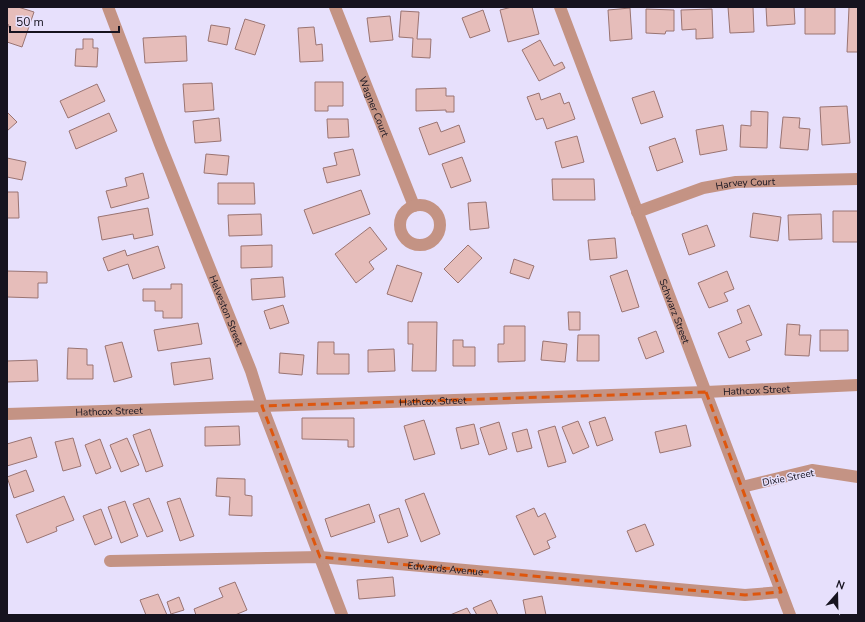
<svg xmlns="http://www.w3.org/2000/svg" width="865" height="622" viewBox="0 0 865 622" font-family="'Nunito Sans',sans-serif">
  <style>
    .building { fill: #e6bdba; stroke: #9a7472 }
    .lines { fill: none; stroke-linecap: round; stroke-linejoin: round }
    .street { stroke: #c49384; stroke-width: 12 }
    .marked { fill: none; stroke: #de560d; stroke-width: 3; stroke-dasharray: 8 5; stroke-linejoin: round }
    .labels { text-anchor: middle; stroke-width: 3; stroke-linejoin: round; paint-order: stroke }
    .street-label { font-size: 10px; fill: #16131f; stroke: #e7e0fc }
  </style>
  <rect width="100%" height="100%" fill="#e7e0fc"/>
  <path class="building" d="M7,7H18L34,12L22,47L7,42V29L9,25L7,24Z
    M512,7H532L539,34L508,42L500,10Z
    M728,7H753L754,32L730,33Z
    M766,7H794L795,24L767,26Z
    M805,7H835V34H805Z
    M849,7H858V52H847Z
    M630,8L632,39L610,41L608,10Z
    M646,9L674,10V31H666L665,34L646,33Z
    M712,9L713,38L696,39V29L682,30L681,10Z
    M483,10L490,31L470,38L462,18Z
    M401,11L419,12L417,39H431L430,58L412,57L413,38L399,37Z
    M390,16L393,40L370,42L367,18Z
    M245,19L265,25L255,55L235,49Z
    M211,25L230,28L227,45L208,41Z
    M314,27L316,45L322,44L323,61L300,62L298,28Z
    M186,36L187,61L145,63L143,38Z
    M83,39H93V48H98L97,67L75,66L76,49H83Z
    M540,40L554,66L562,62L565,68L539,81L522,50Z
    M315,82H343V106H328V111H315Z
    M212,83L214,110L185,112L183,84Z
    M97,84L105,101L68,118L60,101Z
    M446,88V96H454V112H446V110L416,111V89Z
    M654,91L663,117L641,124L632,98Z
    M539,93L541,100L560,93L564,104L569,102L575,119L547,129L543,118L536,120L527,97Z
    M847,106L850,143L822,145L820,107Z
    M751,111L768,112L767,148L740,147L741,125L751,126Z
    M7,112L17,122L7,131Z
    M109,113L117,131L76,149L69,131Z
    M783,117L800,118L799,128L810,129L808,150L780,148Z
    M219,118L221,141L195,143L193,121Z
    M327,119H348L349,137L328,138Z
    M437,122L441,132L459,125L465,142L429,155L419,128Z
    M723,125L727,150L700,155L696,130Z
    M577,136L584,162L562,168L555,142Z
    M675,138L683,162L657,171L649,147Z
    M353,149L360,175L327,183L323,168L337,165L334,153Z
    M206,154L229,156L227,175L204,173Z
    M462,157L471,181L451,188L442,164Z
    M7,158L26,162L22,180L7,177Z
    M143,173L149,198L111,208L106,191L127,186L125,178Z
    M552,179H594L595,200H553Z
    M218,183H254L255,204H218Z
    M361,190L370,214L313,234L304,210Z
    M7,192H18L19,218H7Z
    M486,202L489,228L470,230L468,203Z
    M148,208L153,235L134,239L133,234L102,240L98,217Z
    M833,211H858V242H833Z
    M753,213L781,217L778,241L750,237Z
    M261,214L262,235L229,236L228,215Z
    M821,214L822,239L789,240L788,215Z
    M707,225L715,246L689,255L682,234Z
    M370,227L387,249L369,262L374,269L356,283L335,254Z
    M615,238L617,258L590,260L588,240Z
    M272,245V267L241,268V246Z
    M468,245L482,258L458,283L444,269Z
    M158,246L165,268L133,279L128,264L108,271L103,258L125,250L127,256Z
    M514,259L534,266L529,279L510,273Z
    M397,265L422,273L412,302L387,294Z
    M627,270L639,307L622,312L610,276Z
    M7,271L47,272V283H38V298L7,297Z
    M727,271L734,289L724,293L728,301L709,308L698,283Z
    M283,277L285,297L252,300L251,279Z
    M171,284H182V318H163V311H155V301H143V289H171Z
    M283,305L289,323L270,329L264,311Z
    M749,305L762,335L746,341L750,350L729,358L718,333L742,323L737,310Z
    M568,312H580V330H569Z
    M408,322H437L436,371H412L413,344H408Z
    M198,323L202,344L158,351L154,330Z
    M787,324L800,325L799,335H811L809,356L785,355Z
    M504,326H525V361L498,362V344H504Z
    M820,330H848V351H820Z
    M656,331L664,352L646,359L638,338Z
    M578,335H599V361H577Z
    M453,340H463V347H475V366H453Z
    M543,341L567,344L565,362L541,360Z
    M122,342L132,377L114,382L105,346Z
    M318,342H334V354H349V374H317Z
    M68,348L87,349V365H93V379H67Z
    M394,349L395,371L368,372V350Z
    M280,353L304,355L302,375L279,373Z
    M210,358L213,379L174,385L171,363Z
    M37,360L38,381L7,382V361Z
    M605,417L613,440L597,446L589,422Z
    M302,418H354V447H348V440L302,439Z
    M424,420L435,454L414,460L404,426Z
    M578,421L589,447L573,454L562,427Z
    M499,422L507,449L489,455L480,428Z
    M474,424L479,444L461,449L456,428Z
    M686,425L691,446L660,453L655,432Z
    M239,426L240,445L205,446V427Z
    M555,426L566,462L548,467L538,431Z
    M150,429L163,466L146,472L133,435Z
    M527,429L532,448L517,452L512,433Z
    M31,437L37,457L7,466V444Z
    M73,438L81,466L63,471L55,442Z
    M127,438L139,465L121,472L110,445Z
    M100,439L111,468L96,474L85,445Z
    M26,470L34,491L14,498L7,477Z
    M217,478L245,479V495L252,496V516L229,515L230,497L216,496Z
    M424,493L440,534L421,542L405,500Z
    M64,496L74,520L56,527L57,531L27,543L16,515Z
    M149,498L163,531L147,537L133,504Z
    M180,498L194,536L180,541L167,502Z
    M125,501L138,536L121,543L108,507Z
    M369,504L375,522L331,537L325,519Z
    M399,508L408,536L388,543L379,515Z
    M534,508L538,517L545,513L556,537L547,541L550,548L534,555L516,516Z
    M101,509L112,538L95,545L83,516Z
    M645,524L654,545L636,552L627,531Z
    M393,577L395,596L359,599L357,580Z
    M235,582L247,610L235,615H196L194,609L223,597L219,588Z
    M158,594L167,615H146L140,600Z
    M542,596L546,615H526L523,600Z
    M179,597L184,610L171,614L167,602Z
    M491,600L498,615H477L473,608Z
    M467,608L471,615H450Z"/>
  <g class="lines">
    <g class="street">
      <path id="s1" d="M108,7L160,144L251,371L262,406L342,615"/>
      <path id="s2" d="M335,7L414,206"/>
      <path id="s3" d="M560,7L790,615"/>
      <circle cx="420" cy="225" r="20"/>
      <path id="s4" d="M637,212L703,188L736,182L858,179"/>
      <path id="s5" d="M7,414L706,392L858,385"/>
      <path d="M742,487L812,470L858,477"/>
      <path id="s6" d="M110,561L320,557L745,595L781,592"/>
    </g>
  </g>
  <path class="marked" d="M706,392L781,592L745,595L320,557L262,406Z"/>
  <g class="labels">
    <g class="street-label">
      <text dy="4" stroke="none"><textPath href="#s2" startOffset="107">Wagner Court</textPath></text>
      <text dy="4" stroke="none"><textPath href="#s4" startOffset="113">Harvey Court</textPath></text>
      <text dy="4" stroke="none"><textPath href="#s1" startOffset="326">Helveston Street</textPath></text>
      <text dy="4" stroke="none"><textPath href="#s3" startOffset="325">Schwarz Street</textPath></text>
      <text dy="4" stroke="none"><textPath href="#s5" startOffset="750">Hathcox Street</textPath></text>
      <text dy="4" stroke="none"><textPath href="#s5" startOffset="426">Hathcox Street</textPath></text>
      <text dy="4" stroke="none"><textPath href="#s5" startOffset="102">Hathcox Street</textPath></text>
      <text transform="translate(788 477) rotate(-11)" y="4">Dixie Street</text>
      <text dy="4" stroke="none"><textPath href="#s6" startOffset="336">Edwards Avenue</textPath></text>
    </g>
  </g>
  <rect width="865" height="622" fill="none" stroke="#16131f" stroke-width="16"/>
  <g transform="translate(837 594) rotate(20)" stroke="#e7e0fc" stroke-width="3" paint-order="stroke">
  <path d="M0-3L7 15L0 10L-7 15Z" fill="#16131f"/>
  <text y="-6" font-size="11" font-weight="bold" text-anchor="middle" fill="#16131f">N</text>
  </g>
  <path d="M10 26v6h109v-6" fill="none" stroke="#16131f" stroke-width="2"/>
  <text x="16" y="26" font-size="12" fill="#16131f" stroke="#e7e0fc" stroke-width="3" paint-order="stroke">50 m</text>
</svg>
